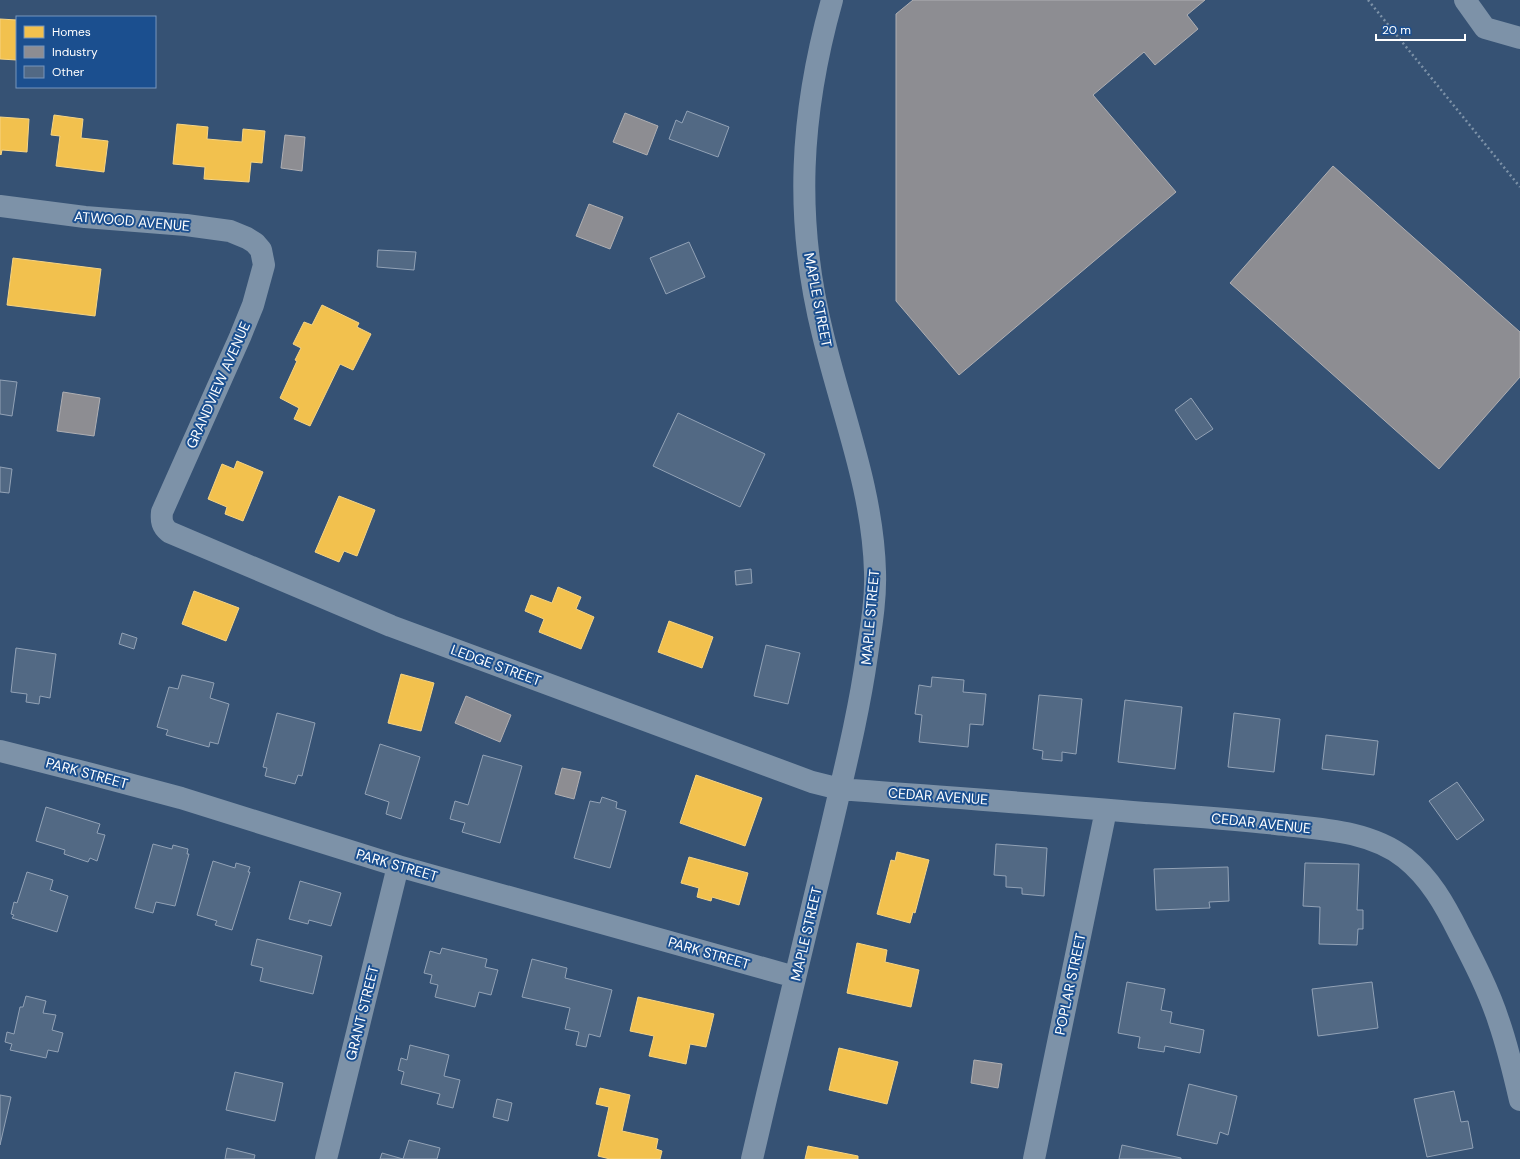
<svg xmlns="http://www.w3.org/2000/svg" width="1520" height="1159" viewBox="0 0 1520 1159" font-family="'DM Sans',sans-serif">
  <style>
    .homes { fill: #f2c14e; stroke: #f6d483 }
    .industry { fill: #8d8d92; stroke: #afafb3 }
    .building { fill: #526984; stroke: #92a2b6 }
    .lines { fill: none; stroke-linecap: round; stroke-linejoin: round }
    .path { stroke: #7d92a8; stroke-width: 2.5; stroke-dasharray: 2 3; stroke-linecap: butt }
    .minor { stroke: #7d92a8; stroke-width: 22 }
    .labels { text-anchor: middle; stroke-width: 4; stroke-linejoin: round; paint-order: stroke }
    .street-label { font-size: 14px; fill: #fff; stroke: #1b4f8f }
  </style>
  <rect width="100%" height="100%" fill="#365274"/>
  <path class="homes" d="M0,19L17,20V60L0,59Z
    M54,115L83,119L81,138L108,141L104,172L56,166L60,136L51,135Z
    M0,117L29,119L27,152L2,150L1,155L0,154Z
    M177,124L208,127L207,139L242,142L243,129L265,131L262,163L251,162L249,182L204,179L205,167L173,164Z
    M13,258L101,269L95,316L7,305Z
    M322,305L359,323L357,327L371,334L353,370L340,364L310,426L294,419L299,408L280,398L297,361L295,360L301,348L293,344L304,322L312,325Z
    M237,461L263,472L243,521L225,514L227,507L208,499L222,464L234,469Z
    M339,496L375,510L357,556L344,551L339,562L315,552Z
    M558,587L581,597L576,609L594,617L581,649L539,632L544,619L525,611L531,595L552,603Z
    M194,591L239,608L226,641L182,624Z
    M669,621L713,637L702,668L658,652Z
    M401,674L434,683L421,731L388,723Z
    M696,775L762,798L745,846L680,823Z
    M897,852L929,860L915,913L913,912L910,923L877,914L891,860L895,861Z
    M689,857L748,873L739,905L712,897L711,901L697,897L699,888L681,883Z
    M857,943L887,950L885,962L919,970L911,1007L847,993Z
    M638,997L714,1014L706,1047L690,1044L686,1064L649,1056L654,1036L630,1031Z
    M839,1048L898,1062L887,1104L829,1090Z
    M600,1088L630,1095L622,1131L658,1139L656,1149L662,1151L660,1159H610L598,1156L609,1107L596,1104Z
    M808,1146L858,1156V1159H805Z"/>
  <path class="industry" d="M913,0H1205L1187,15L1198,29L1155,65L1144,52L1093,95L1176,192L959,375L896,301V14Z
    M625,113L658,126L647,155L613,142Z
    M285,135L305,137L302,171L281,168Z
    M1333,166L1520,332V377L1439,469L1230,283Z
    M589,204L623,217L610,249L576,236Z
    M63,392L100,398L94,436L57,431Z
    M466,696L511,715L500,742L455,723Z
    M562,768L581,772L574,799L555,794Z
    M974,1060L1002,1064L998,1088L971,1083Z"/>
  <path class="building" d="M687,111L729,127L718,157L669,139L676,120L682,123Z
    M689,242L705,277L666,294L650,258Z
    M378,250L416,252L414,270L377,267Z
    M0,380L17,382L12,416L0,414Z
    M1191,398L1213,429L1196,440L1175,410Z
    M678,413L765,454L740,507L653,466Z
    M0,467L12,469L9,493L0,492Z
    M751,569L752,583L736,585L735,571Z
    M122,633L137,638L134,649L119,644Z
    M766,645L800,653L788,704L754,696Z
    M16,648L56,654L50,698L40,696L39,704L26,702L27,694L11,692Z
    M182,675L214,683L210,698L229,704L218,744L210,742L209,747L166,735L168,730L157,727L169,687L178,689Z
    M932,677L964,680L963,692L986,694L983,725L970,724L968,747L919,742L922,715L915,714L919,685L931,687Z
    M1039,695L1082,699L1076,754L1062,752V761L1042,759L1043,751L1033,749Z
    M1125,700L1182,707L1175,769L1118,762Z
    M277,713L315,723L302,776L298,775L295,784L265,776L267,768L263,767Z
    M1234,713L1280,719L1274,772L1228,767Z
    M1326,735L1378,741L1374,775L1322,769Z
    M380,744L420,757L401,819L386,814L389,802L365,794Z
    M483,755L522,766L500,843L462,832L465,823L450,819L455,801L468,805Z
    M1457,782L1484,820L1457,840L1429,801Z
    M602,797L617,802L616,808L626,811L610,868L574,858L590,801L600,803Z
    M46,807L100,824L97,833L105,835L97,861L90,858L88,862L64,854L65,850L36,841Z
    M153,844L172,849L173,845L188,849L187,854H189L175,906L156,902L153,913L135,908Z
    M996,844L1047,848L1044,896L1022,894V888L1006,887V876L994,875Z
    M213,861L235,868L236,863L250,867L248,872H250L232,930L215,925L217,921L197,915Z
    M1305,863L1359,864L1357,910H1363V929H1358L1357,945L1319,944L1320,907L1303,906Z
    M1228,867L1229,901L1209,902L1210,908L1156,910L1154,869Z
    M27,872L53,880L50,890L68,896L57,932L12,918L14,915L11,914L14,902L17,903Z
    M300,881L341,893L331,926L309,920L308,924L289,919Z
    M257,939L322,956L313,994L260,981L263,968L251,965Z
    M442,948L487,959L485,967L498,970L491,995L479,992L475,1007L435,997L438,985L430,983L432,975L424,973L430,951L440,954Z
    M532,959L567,968L565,978L612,990L600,1037L589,1034L586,1047L576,1045L579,1032L565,1029L570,1008L522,997Z
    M1127,982L1165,989L1161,1010L1172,1012L1170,1023L1204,1030L1200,1053L1165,1046L1164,1052L1138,1048L1140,1037L1118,1033Z
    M1372,982L1378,1028L1318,1036L1312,989Z
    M26,996L46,1001L43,1013L56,1015L52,1030L63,1033L58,1052L48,1050L46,1058L10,1050L12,1044L5,1042L7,1032L14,1034L20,1007H23Z
    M410,1045L449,1055L444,1076L460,1080L453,1108L437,1104L440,1094L401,1084L404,1072L398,1070L401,1058L407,1060Z
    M235,1072L283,1083L275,1121L226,1110Z
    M1189,1084L1237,1096L1228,1135L1220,1132L1217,1144L1177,1135Z
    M1454,1091L1461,1122L1468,1121L1473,1148L1427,1157L1414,1099Z
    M0,1095L11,1097L0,1145Z
    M497,1099L512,1103L508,1121L493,1117Z
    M409,1140L440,1148L437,1159H403Z
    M1122,1145L1181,1158V1159H1119Z
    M227,1148L255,1155L254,1159H225Z
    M382,1153L403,1159H380Z"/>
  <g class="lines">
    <path class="path" d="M1368,0L1520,187"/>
    <path class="minor" d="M1465,0L1485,28L1520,38
      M0,206L85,217L186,225L230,231L247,238L255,243L261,250L264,265L253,305L240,337L162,512C161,521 162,526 169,532L391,626L812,782L840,789C942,797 1043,804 1145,813C1188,816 1232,819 1276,824C1319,829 1369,830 1405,858C1430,878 1445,905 1459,933C1474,962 1489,991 1499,1022C1508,1048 1514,1074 1520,1100
      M0,751L91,774L181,798L398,866L795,977
      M326,1159L398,866
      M752,1159C778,1047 805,935 832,824C845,768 859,712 867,655C871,628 876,600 875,572C873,490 842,414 823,335C794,219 800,114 832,0
      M1034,1159L1106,810"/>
  </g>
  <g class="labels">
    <g class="street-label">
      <text transform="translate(132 221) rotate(5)" y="5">ATWOOD AVENUE</text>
      <text transform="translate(818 300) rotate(79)" y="5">MAPLE STREET</text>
      <text transform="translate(218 385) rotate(-66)" y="5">GRANDVIEW AVENUE</text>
      <text transform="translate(870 617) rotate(-85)" y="5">MAPLE STREET</text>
      <text transform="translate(496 665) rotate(20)" y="5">LEDGE STREET</text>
      <text transform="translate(87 773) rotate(15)" y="5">PARK STREET</text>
      <text transform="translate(938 796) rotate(4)" y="5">CEDAR AVENUE</text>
      <text transform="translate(1261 823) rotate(6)" y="5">CEDAR AVENUE</text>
      <text transform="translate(397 865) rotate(16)" y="5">PARK STREET</text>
      <text transform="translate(806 934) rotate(-77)" y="5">MAPLE STREET</text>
      <text transform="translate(709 953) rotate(16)" y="5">PARK STREET</text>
      <text transform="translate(1070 984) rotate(-78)" y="5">POPLAR STREET</text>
      <text transform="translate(362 1013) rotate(-76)" y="5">GRANT STREET</text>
    </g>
  </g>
  <rect x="16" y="16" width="140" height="72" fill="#1b4f8f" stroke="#7695bc"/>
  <rect x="24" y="26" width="20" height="12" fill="#f2c14e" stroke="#7695bc"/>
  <text x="52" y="36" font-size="12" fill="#ffffff">Homes</text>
  <rect x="24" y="46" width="20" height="12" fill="#8d8d92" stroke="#7695bc"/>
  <text x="52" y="56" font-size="12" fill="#ffffff">Industry</text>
  <rect x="24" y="66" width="20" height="12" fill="#526984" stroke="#7695bc"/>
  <text x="52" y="76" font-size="12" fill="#ffffff">Other</text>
  <path d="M1376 34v6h89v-6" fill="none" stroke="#ffffff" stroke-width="2"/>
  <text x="1382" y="34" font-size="12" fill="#ffffff" stroke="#1b4f8f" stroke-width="3" paint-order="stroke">20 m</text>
</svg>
